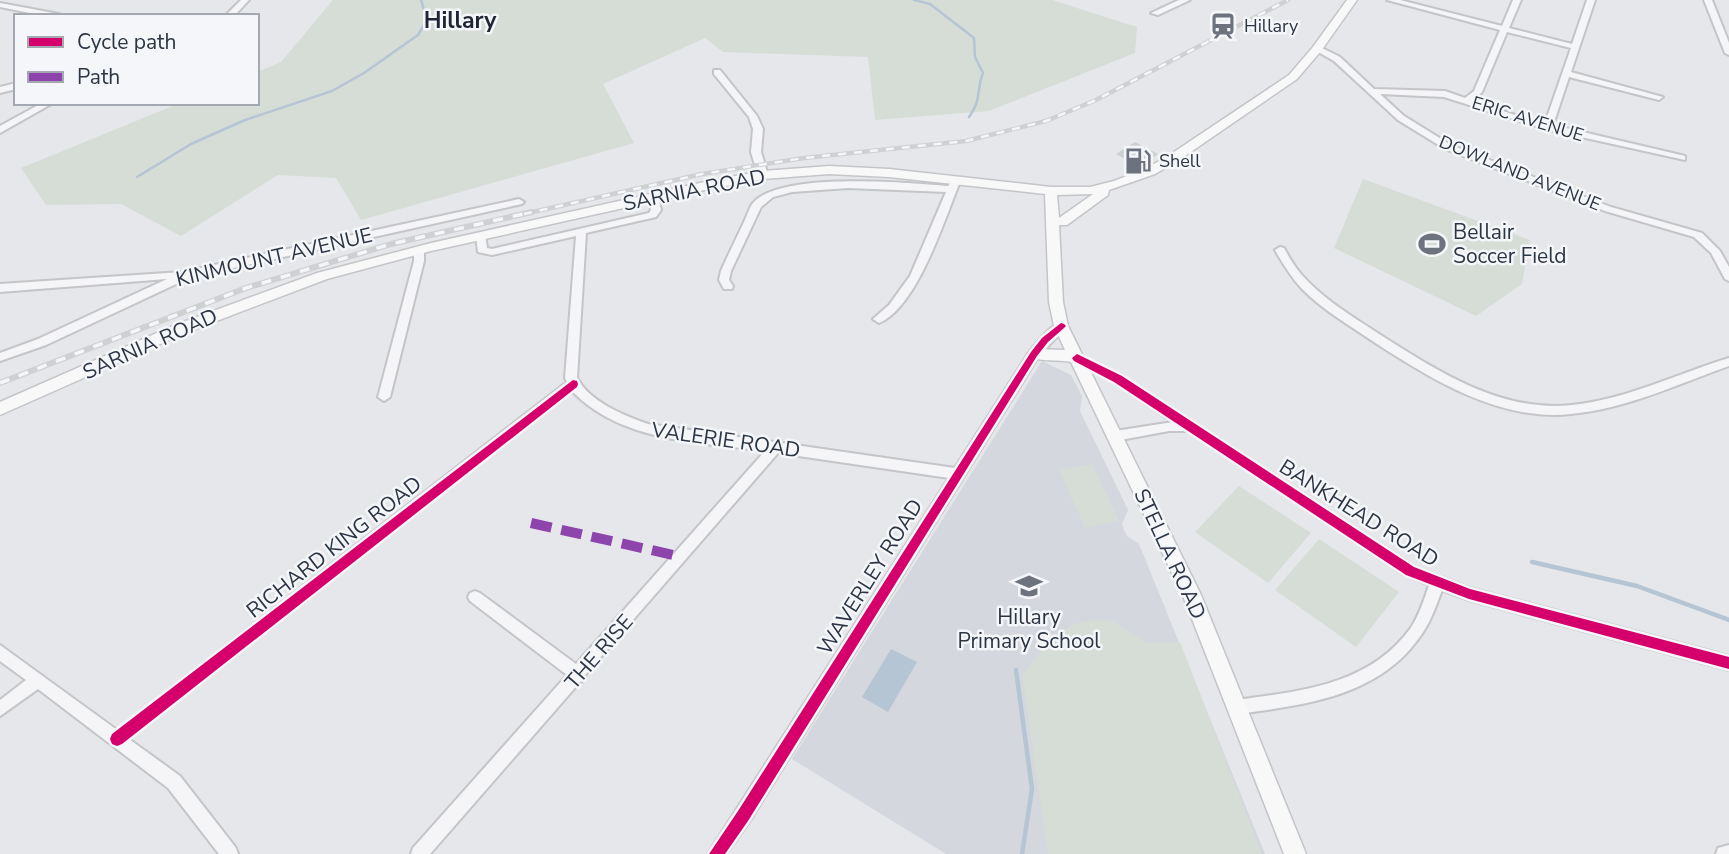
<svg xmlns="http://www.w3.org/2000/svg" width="1729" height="854" viewBox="0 0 1729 854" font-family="'Nunito Sans',sans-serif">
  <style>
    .built { fill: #d4d7dd }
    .green { fill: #d6ddd6 }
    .water { fill: #b5c5d4 }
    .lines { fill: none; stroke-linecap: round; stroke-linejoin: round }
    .stream-far1 { stroke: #b5c5d4; stroke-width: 2.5 }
    .stream { stroke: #b5c5d4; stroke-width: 4.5 }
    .building { fill: #cecfd2 }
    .minor-casing { stroke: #c3c5c8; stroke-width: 4 }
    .secondary-casing { stroke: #c3c5c8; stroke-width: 3 }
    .minor { fill: #f5f5f7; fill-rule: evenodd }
    .secondary { fill: #f8f8f8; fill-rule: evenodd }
    .rail-far1-casing { stroke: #ced0d2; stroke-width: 4.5 }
    .rail-casing { stroke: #ced0d2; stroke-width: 6 }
    .rail-far1 { stroke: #f4f6f9; stroke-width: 2.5; stroke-dasharray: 8; stroke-linecap: butt }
    .rail { stroke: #f4f6f9; stroke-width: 3.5; stroke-dasharray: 10; stroke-linecap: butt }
    .quiet { stroke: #8e44ad; stroke-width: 10; stroke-dasharray: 21 10; stroke-linecap: butt }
    .cycleway-casing { stroke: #f4f6f9; stroke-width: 5 }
    .cycleway { fill: #d6006c; fill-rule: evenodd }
    .labels { text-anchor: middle; stroke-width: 5; stroke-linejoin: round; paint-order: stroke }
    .far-poi-label { font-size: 18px; fill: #2c3544; stroke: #f4f6f9; text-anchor: start }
    .far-street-label { font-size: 18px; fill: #2c3544; stroke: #f4f6f9 }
    .street-label { font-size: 21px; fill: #2c3544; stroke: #f4f6f9 }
    .poi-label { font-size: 21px; fill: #2c3544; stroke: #f4f6f9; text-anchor: start }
    .far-district-label { font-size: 23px; font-weight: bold; fill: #1e2635; stroke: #f4f6f9 }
  </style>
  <rect width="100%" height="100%" fill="#e5e7ea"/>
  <path class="built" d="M1042,361L1071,375L1082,396L1080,411L1128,510L1122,524L1124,530L1127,536L1139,544L1265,854H946L792,759Z"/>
  <path class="green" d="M333,0H1052L1137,27L1135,53L989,111L875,120L868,57L723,52L705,38L603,84L634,143L361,220L336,178L278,175L181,236L121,204L46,205L21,168L180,103H257V72L281,62Z
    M1363,179L1530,240L1522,284L1476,316L1334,248Z
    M1092,464L1119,521L1085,528L1059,470Z
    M1239,486L1311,533L1268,583L1195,532Z
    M1319,539L1399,592L1356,647L1275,590Z
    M1103,619L1114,622L1146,643L1180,642L1262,854H1048L1022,675C1050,641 1056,623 1103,619Z"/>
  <path class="water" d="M891,649L917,662L888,712L862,697Z"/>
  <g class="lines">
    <path class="stream-far1" d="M914,0L930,4L974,38L975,57L983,73C976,90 982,100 969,117
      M137,177L191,144L245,120L332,91L364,73L418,35L427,20L421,0"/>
    <path class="stream" d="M1532,562L1637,586L1729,620
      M1016,670L1032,789L1022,854"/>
  </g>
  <path class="building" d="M1135,142L1158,154L1139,167L1116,154Z"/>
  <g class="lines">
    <g class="minor-casing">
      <path id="minor" d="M241,0H249L234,16H225Z
        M1179,0H1190L1158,15L1151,13Z
        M1387,0H1400L1502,26L1513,0H1521L1509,28L1572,44L1587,0H1595L1571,72L1663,97L1659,100L1569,77L1553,125L1685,156V160L1545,129L1444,97L1380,94L1404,116L1451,145L1611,207L1702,233L1720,251L1729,267V281L1725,279L1711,253L1694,237L1605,211L1445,149L1398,120L1334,61L1313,49L1320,47L1340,57L1374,89L1445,91L1465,98L1474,91L1500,30ZM1507,32L1571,48L1545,123L1521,117L1473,101L1482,92Z
        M1704,0H1712L1729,43V55L1725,53Z
        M0,3L59,14L63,16H45L0,7Z
        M714,70H720L757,116L763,129L761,152L768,175L766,177H760L758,175L751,152L753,129L749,117L714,74Z
        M16,83V89L0,93V87Z
        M42,103H53L0,133V126Z
        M954,181L959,184C944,221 917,307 879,323L873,319L889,305L910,276L946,192L848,188L792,192L773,197L761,207L731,271L729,280L733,286L732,289H724L719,280L721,271C728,255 736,239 744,222C747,216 749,208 753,203C781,171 907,183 948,186L951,182Z
        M653,194L658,197L661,210L656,217L586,233L577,378C590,402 623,415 648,424L955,468L1030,351C1039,340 1048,328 1061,322L1067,326L1038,357L749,822L726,854H708L949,478L778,453L586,674L584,680L580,682L430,854H411L413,848L567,675L470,601L468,597L470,593L475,591L480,593L576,664L765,451C699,442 621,442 572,391L129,739L180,776L236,848L238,854H219L168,788L38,689L0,716V700L26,680L0,661V645L117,730L567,382L565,378L576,236L492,255L478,252L476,236L481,233L485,234L487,248L492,249L649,213L651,210L648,197Z
        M519,199L524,202L522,204L189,278L46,345L0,361V353L38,339L167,279L0,292V284L182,272Z
        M419,247L424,250V261L390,397L384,401L378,397L414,261V250Z
        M1280,247L1284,248C1289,257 1294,266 1301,274C1322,298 1350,315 1376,332C1434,369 1500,413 1572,405C1627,399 1677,374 1729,358V366C1678,384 1626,409 1571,414C1499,422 1429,378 1371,340C1347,324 1322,309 1302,289C1291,277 1283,264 1275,250Z
        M1077,354L1122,376L1415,567L1470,588L1729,656V670L1469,600L1442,590C1436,606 1430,624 1419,638C1377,697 1304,705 1237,714L1232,712L1229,707L1232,702L1237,700C1301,691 1369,685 1410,629C1419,616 1424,600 1429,585L1405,575L1188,431H1169L1115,441L1111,439L1109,436L1111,433L1115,431L1173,422L1114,382L1073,361L1071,358Z
        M1729,845V854H1716L1718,848Z"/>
    </g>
    <g class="secondary-casing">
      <path id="secondary" d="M1347,0H1357L1321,51L1297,79L1179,160L1155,174L1109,190L1108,195L1067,225H1059L1063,302L1068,326L1201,595L1306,854H1284L1183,596L1071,362C1058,359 1036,363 1027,354L1034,349L1065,350L1054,326L1049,302L1045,194L889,177L829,174L763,179L709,189L431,251L327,279L185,333L0,415V402L175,325L317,273L431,243L709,181L763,171L829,166L889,169L1051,187H1090L1114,181L1147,168L1171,154L1289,75L1313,47ZM1093,194L1059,218L1057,195Z"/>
    </g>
    <use href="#minor" class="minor"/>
    <use href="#secondary" class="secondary"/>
    <g class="rail-far1-casing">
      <path id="rail-far1" d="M524,214L702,174L804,158L966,141L1046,121L1096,100L1288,0"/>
    </g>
    <g class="rail-casing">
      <path id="rail" d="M0,383L246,288L391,244L532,212"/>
    </g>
    <use href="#rail-far1" class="rail-far1"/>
    <use href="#rail" class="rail"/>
    <path class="quiet" d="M531,523L682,557"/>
    <g class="cycleway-casing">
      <path id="cycleway" d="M1061,323L1064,324L1066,326L1064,328L1048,342L1037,356L748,821L725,854H709L738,811L1031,352L1042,338Z
        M1077,354L1122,376L1414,567L1470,589L1729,657V669L1469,599L1406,575L1114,382L1074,361L1072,358Z
        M573,380L577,381L578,384L577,387L122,744L117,746L112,744L110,739L112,734Z"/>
    </g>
    <use href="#cycleway" class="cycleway"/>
  </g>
  <defs>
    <g id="station-bare" transform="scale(2.1)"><path d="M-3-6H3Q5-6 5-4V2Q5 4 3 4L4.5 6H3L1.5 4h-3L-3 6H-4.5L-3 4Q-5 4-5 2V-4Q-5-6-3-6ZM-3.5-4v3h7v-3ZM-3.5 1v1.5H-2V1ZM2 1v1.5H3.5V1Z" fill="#6d737e" stroke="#f4f6f9" stroke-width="2.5" paint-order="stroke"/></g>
    <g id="fuel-bare" transform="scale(2.1)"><path d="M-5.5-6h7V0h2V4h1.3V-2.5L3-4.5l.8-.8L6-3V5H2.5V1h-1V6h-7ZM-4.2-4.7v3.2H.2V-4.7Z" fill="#6d737e" stroke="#f4f6f9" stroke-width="2.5" paint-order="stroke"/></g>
    <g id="stadium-bare" transform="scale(2.1)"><path d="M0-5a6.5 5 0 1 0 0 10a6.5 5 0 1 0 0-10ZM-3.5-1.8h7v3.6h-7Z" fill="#6d737e" stroke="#f4f6f9" stroke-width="2.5" paint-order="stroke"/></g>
    <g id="school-bare" transform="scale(2.1)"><path d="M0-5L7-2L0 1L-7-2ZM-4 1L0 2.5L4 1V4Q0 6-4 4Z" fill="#6d737e" stroke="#f4f6f9" stroke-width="2.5" paint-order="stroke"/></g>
  </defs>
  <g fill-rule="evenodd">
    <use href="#station-bare" x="1223" y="26"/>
    <use href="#fuel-bare" x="1138" y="161"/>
    <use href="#stadium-bare" x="1432" y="244"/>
    <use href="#school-bare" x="1029" y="586"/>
  </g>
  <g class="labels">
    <g class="far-poi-label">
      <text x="1244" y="32">Hillary</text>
      <text x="1159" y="167">Shell</text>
    </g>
    <g class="far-street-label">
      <text transform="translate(1528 119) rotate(17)" y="6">ERIC AVENUE</text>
      <text transform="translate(1520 173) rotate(22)" y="6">DOWLAND AVENUE</text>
    </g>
    <g class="street-label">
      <text transform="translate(694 190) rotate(-11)" y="7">SARNIA ROAD</text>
      <text transform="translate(274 257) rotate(-13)" y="7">KINMOUNT AVENUE</text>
      <text transform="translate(150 344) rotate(-24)" y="7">SARNIA ROAD</text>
      <text transform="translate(726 440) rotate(8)" y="7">VALERIE ROAD</text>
      <text transform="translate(1359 513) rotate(32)" y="7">BANKHEAD ROAD</text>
      <text transform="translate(334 547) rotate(-38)" y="7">RICHARD KING ROAD</text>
      <text transform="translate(1170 554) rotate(65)" y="7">STELLA ROAD</text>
      <text transform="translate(870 577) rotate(-58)" y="7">WAVERLEY ROAD</text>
      <text transform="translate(599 652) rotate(-49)" y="7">THE RISE</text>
    </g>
    <g class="poi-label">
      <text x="1453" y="239">Bellair<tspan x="1453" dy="24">Soccer Field</tspan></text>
      <text x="1029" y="624" text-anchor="middle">Hillary<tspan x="1029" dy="24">Primary School</tspan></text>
    </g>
    <g class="far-district-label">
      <text x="460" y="28">Hillary</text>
    </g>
  </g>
  <rect x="14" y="14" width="245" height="91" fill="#f4f6f9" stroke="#a4a9b1" stroke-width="2"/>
  <rect x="28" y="37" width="35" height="10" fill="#d6006c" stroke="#a4a9b1" stroke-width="2"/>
  <text x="77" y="49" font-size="21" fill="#2c3544">Cycle path</text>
  <rect x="28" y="72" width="35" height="10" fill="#8e44ad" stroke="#a4a9b1" stroke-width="2"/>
  <text x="77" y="84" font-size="21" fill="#2c3544">Path</text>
</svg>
